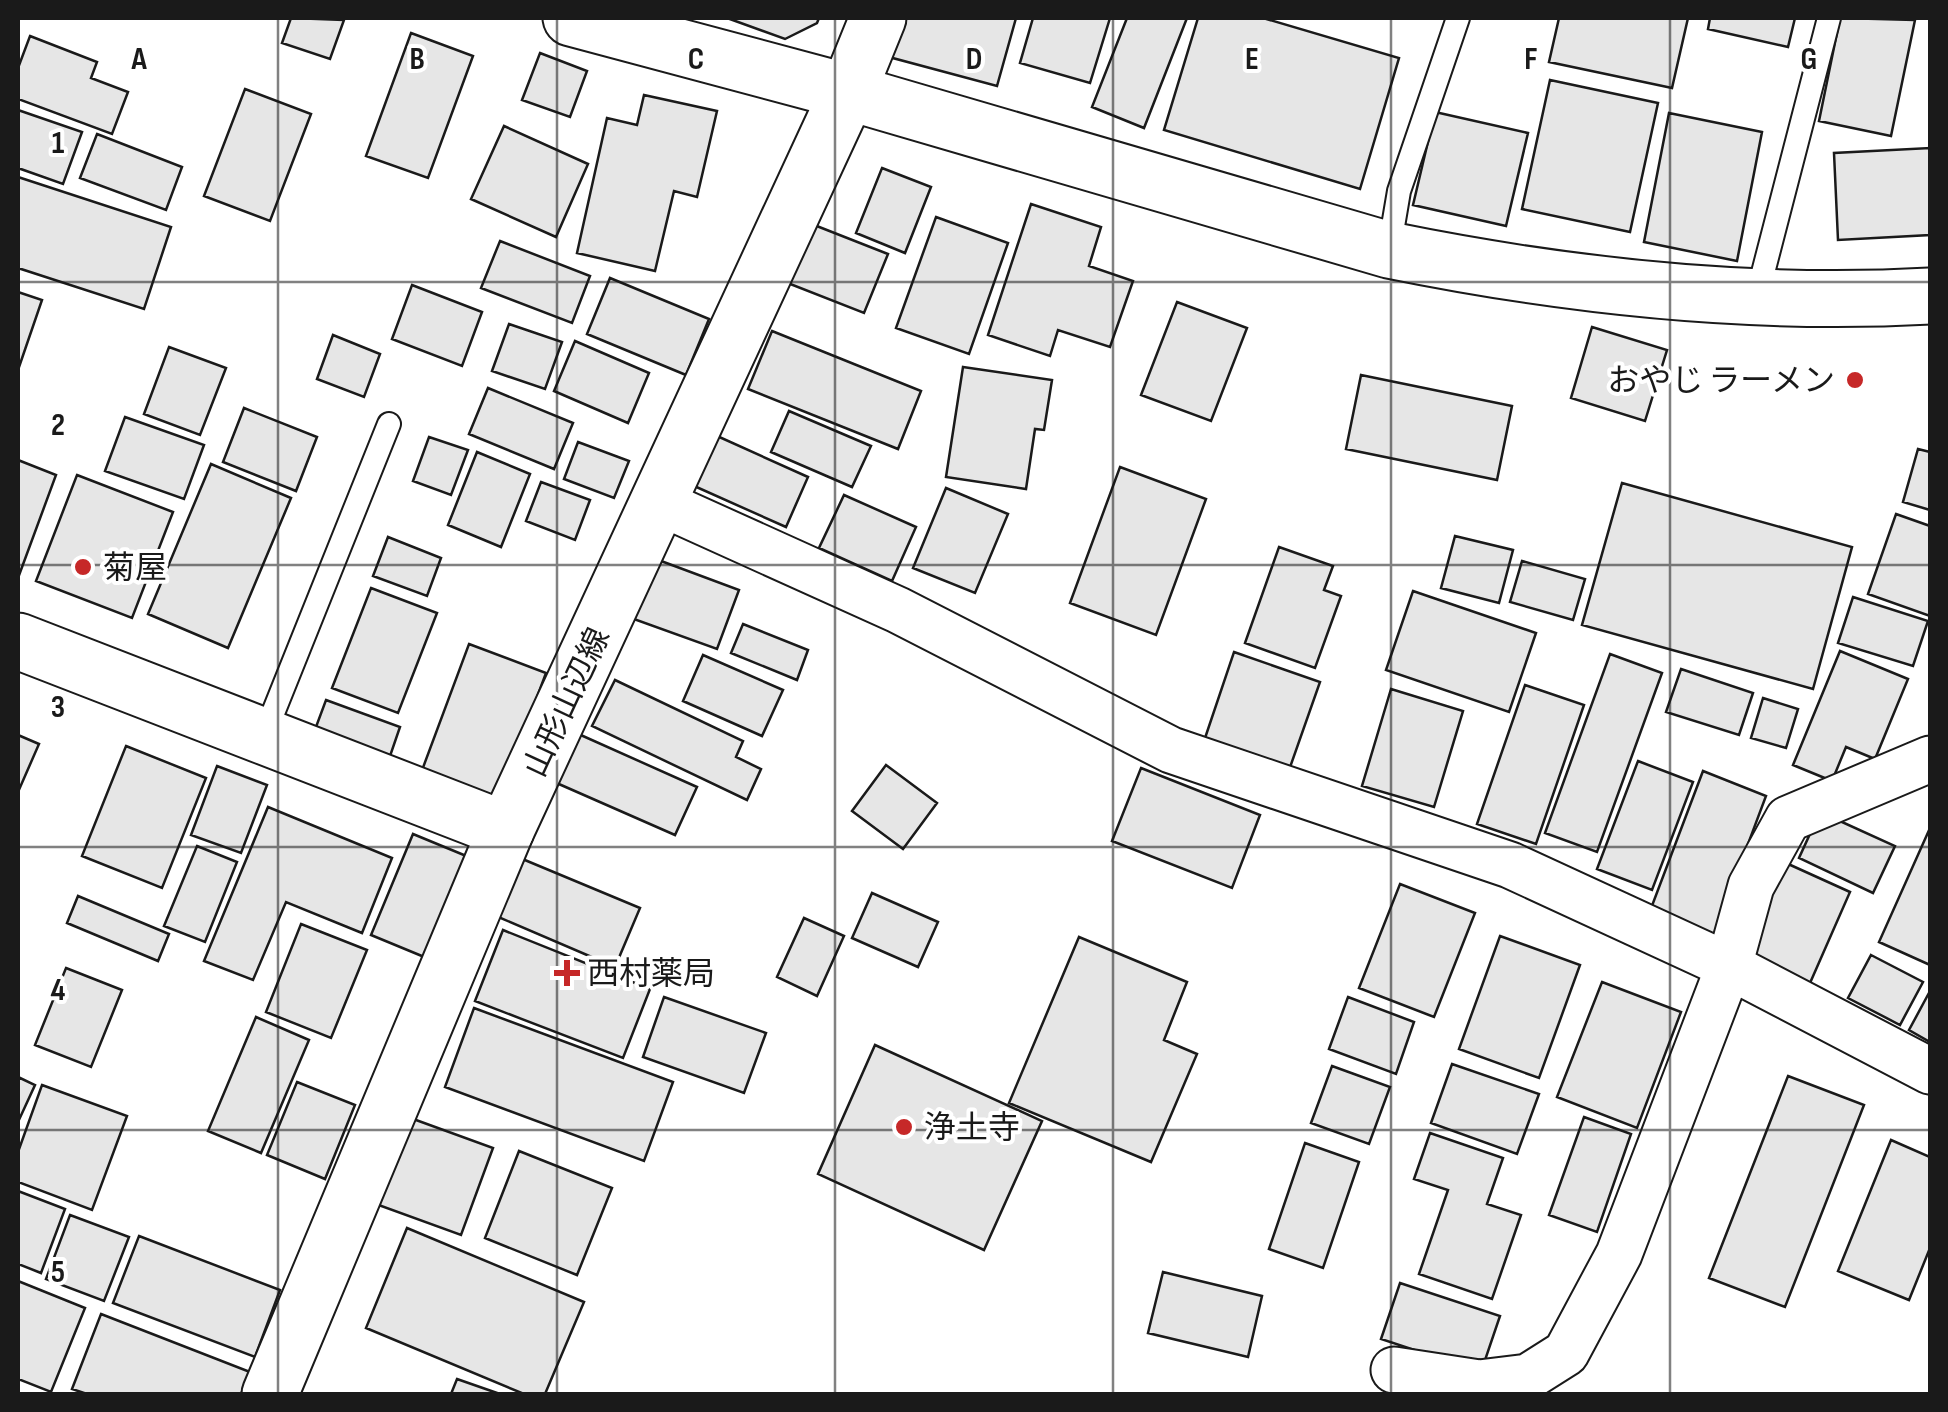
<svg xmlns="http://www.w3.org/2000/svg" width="1948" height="1412" viewBox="0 0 1948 1412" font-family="'Sofia Sans Condensed','Noto Sans JP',sans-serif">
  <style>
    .building { fill: #e6e6e6; stroke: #1a1a1a; stroke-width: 2.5 }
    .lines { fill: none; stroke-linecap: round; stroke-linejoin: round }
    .service-casing { stroke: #1a1a1a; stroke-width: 26 }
    .minor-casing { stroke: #1a1a1a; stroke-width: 49 }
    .tertiary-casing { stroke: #1a1a1a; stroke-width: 59 }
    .secondary-casing { stroke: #1a1a1a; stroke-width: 59 }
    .primary-casing { stroke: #1a1a1a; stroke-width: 59 }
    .service { stroke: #fff; stroke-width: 22 }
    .minor { stroke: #fff; stroke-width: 45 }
    .tertiary { stroke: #fff; stroke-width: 55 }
    .secondary { stroke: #fff; stroke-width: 55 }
    .primary { stroke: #fff; stroke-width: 55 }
    .grid { fill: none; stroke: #1a1a1a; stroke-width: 2.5; stroke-opacity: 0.55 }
    .poi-dot { fill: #c62828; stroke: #fff; stroke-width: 4 }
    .labels { text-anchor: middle; stroke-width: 8; stroke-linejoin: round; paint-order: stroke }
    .poi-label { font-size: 32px; fill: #1a1a1a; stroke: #fff; text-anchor: start }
    .street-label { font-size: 32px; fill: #1a1a1a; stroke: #fff }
    .grid-label { font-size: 32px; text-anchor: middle; font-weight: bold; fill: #1a1a1a; stroke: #fff; stroke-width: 8; stroke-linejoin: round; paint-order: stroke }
  </style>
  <rect width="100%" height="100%" fill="#fff"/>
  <path class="building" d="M291,18L344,20L330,59L282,43Z
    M727,18H819L817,23L785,39Z
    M899,18H1016L997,86L889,57Z
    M1033,18H1110L1090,83L1020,63Z
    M1127,18H1187L1144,128L1092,107Z
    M1198,18H1263L1399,58L1360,189L1164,130Z
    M1559,18H1688L1672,88L1549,62Z
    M1710,18H1795L1788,47L1708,29Z
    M1840,18L1915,20L1891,136L1819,121Z
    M411,33L473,56L428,178L366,156Z
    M30,36L97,62L91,78L128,92L112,134L18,99V68Z
    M540,53L587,71L570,117L522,100Z
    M1550,80L1658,103L1630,232L1522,209Z
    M245,89L311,114L270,221L204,196Z
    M644,95L717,111L697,197L674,191L655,271L577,253L607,118L637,125Z
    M18,110L82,132L63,184L18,168Z
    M1435,112L1528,133L1506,226L1413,205Z
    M1669,113L1762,132L1737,261L1644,242Z
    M504,126L588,164L556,237L471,199Z
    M97,134L182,167L166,210L80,178Z
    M1930,148V235L1838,240L1834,153Z
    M882,168L931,187L905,253L856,233Z
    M18,177L171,227L144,309L18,268Z
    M1031,204L1101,227L1089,266L1133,281L1110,347L1058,330L1050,356L988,335Z
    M936,217L1008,243L969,354L896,328Z
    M804,221L888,254L864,313L780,280Z
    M500,241L590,276L572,323L481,288Z
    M610,278L709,319L686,375L587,334Z
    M412,285L482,312L462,366L392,339Z
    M18,292L42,300L18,370Z
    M1177,302L1247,328L1211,421L1141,395Z
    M509,324L562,342L545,389L492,371Z
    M1592,327L1667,350L1645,421L1571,398Z
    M772,331L921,391L898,449L748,389Z
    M333,335L380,354L364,397L317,379Z
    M575,341L649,373L628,423L554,391Z
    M169,347L226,368L200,435L144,414Z
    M963,367L1052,380L1044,430L1035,429L1026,489L946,477Z
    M1361,375L1512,406L1497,480L1346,449Z
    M488,388L573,423L554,469L469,434Z
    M244,408L317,437L296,491L223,462Z
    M789,411L871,446L852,487L771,452Z
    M125,417L204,445L184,499L105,471Z
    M706,431L808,477L786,527L683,481Z
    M429,437L468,450L451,495L413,481Z
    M578,442L629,461L614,498L564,479Z
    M1918,449L1930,452V510L1903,502Z
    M477,452L530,474L501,547L448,525Z
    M18,460L56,475L18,578Z
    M211,464L291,498L228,648L148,614Z
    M1120,467L1206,499L1156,635L1070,603Z
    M77,475L173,512L132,618L36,581Z
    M541,482L590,500L575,540L526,521Z
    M1622,483L1852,547L1813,689L1582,625Z
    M946,488L1008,514L975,593L913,568Z
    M844,495L916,527L892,581L819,548Z
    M1896,514L1930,526V616L1868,594Z
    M1455,536L1513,550L1499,603L1441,588Z
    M388,537L441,558L427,596L373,576Z
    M1279,547L1333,566L1324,590L1341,596L1315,668L1245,643Z
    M653,558L739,590L717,649L631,618Z
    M1522,561L1585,579L1573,620L1510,602Z
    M371,588L437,613L398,713L332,688Z
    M1413,591L1536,633L1509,712L1386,670Z
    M1853,597L1928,621L1913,666L1838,643Z
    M743,624L808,650L797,680L731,653Z
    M469,644L546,673L498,802L421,773Z
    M1840,651L1908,679L1875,759L1846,747L1832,781L1793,765Z
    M1234,652L1320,682L1288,773L1203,744Z
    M1610,654L1662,673L1597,852L1545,833Z
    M703,655L783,690L762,736L683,701Z
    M1681,669L1753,693L1739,735L1666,712Z
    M615,680L743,741L736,757L761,769L747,800L592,726Z
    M1525,685L1584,705L1536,844L1477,824Z
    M1391,689L1463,711L1434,807L1362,786Z
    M1763,698L1798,709L1786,748L1751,738Z
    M326,700L400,727L388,762L313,735Z
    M574,732L697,787L675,835L552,781Z
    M18,735L39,744L18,792Z
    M126,746L206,778L162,888L82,856Z
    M1638,761L1693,782L1652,890L1597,869Z
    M886,765L937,803L903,849L852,811Z
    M217,766L267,785L241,853L191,835Z
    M1141,768L1260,815L1232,888L1112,841Z
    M1703,771L1766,796L1714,935L1650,911Z
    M268,807L392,858L362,933L286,902L253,980L204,961Z
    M1820,812L1895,846L1873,893L1799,858Z
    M1930,828V965L1879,942Z
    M413,834L476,860L434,961L371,935Z
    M197,846L237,862L205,942L164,926Z
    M520,858L640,908L615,967L496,916Z
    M1786,863L1850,892L1810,983L1746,954Z
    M1400,884L1475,913L1434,1017L1359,988Z
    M872,893L938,922L918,967L852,938Z
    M78,896L169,934L158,961L67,923Z
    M804,918L844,936L817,996L777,977Z
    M301,924L367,950L331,1038L266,1012Z
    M503,930L650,989L623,1058L475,1001Z
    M1500,936L1580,965L1539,1078L1459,1049Z
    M1079,937L1187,982L1164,1040L1197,1054L1151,1162L1009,1103Z
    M1871,955L1923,982L1900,1025L1848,998Z
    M66,968L122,990L91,1067L35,1045Z
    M1602,982L1681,1012L1637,1128L1557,1097Z
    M1930,991V1042L1909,1030Z
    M664,997L766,1033L744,1093L643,1057Z
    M1348,997L1414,1022L1396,1074L1329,1049Z
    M474,1008L673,1082L644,1161L445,1087Z
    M256,1017L309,1040L261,1153L208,1131Z
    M875,1045L1042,1121L984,1250L818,1174Z
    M1452,1064L1539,1094L1517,1154L1431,1123Z
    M1332,1066L1390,1087L1369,1144L1311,1123Z
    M1788,1076L1864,1105L1785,1307L1709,1278Z
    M18,1077L35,1085L18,1122Z
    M297,1082L355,1105L325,1179L267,1155Z
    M42,1085L127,1116L92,1210L18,1182V1152Z
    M405,1116L493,1148L461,1235L373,1203Z
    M1584,1117L1631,1134L1597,1232L1549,1215Z
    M1430,1133L1503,1158L1487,1204L1521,1215L1492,1299L1419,1274L1448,1190L1414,1179Z
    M1891,1140L1930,1157V1248L1909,1300L1838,1271Z
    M1305,1143L1359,1162L1323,1268L1269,1249Z
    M519,1151L612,1188L577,1275L485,1238Z
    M18,1191L65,1209L41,1273L18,1264Z
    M70,1215L129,1237L104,1301L46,1279Z
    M407,1228L584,1302L545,1394H524L366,1328Z
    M139,1236L280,1290L255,1357L113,1303Z
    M1163,1272L1262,1296L1248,1357L1148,1333Z
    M18,1281L85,1308L51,1392L18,1379Z
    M1400,1283L1500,1316L1481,1372L1381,1339Z
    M101,1314L250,1372L241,1394H87L72,1389Z
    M457,1379L500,1394H451Z"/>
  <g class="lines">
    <g class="service-casing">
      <path id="service" d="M1389,250L1399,191L1458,18
        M1757,296L1829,18
        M263,738L389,424"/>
    </g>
    <g class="minor-casing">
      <path id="minor" d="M659,502L898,610L1171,750L1510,865L1729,966L1930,1071
        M1394,1370L1479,1383L1528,1377L1566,1353L1619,1254L1729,966L1751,886L1788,819L1930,759"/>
    </g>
    <g class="tertiary-casing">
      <path id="tertiary" d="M848,92L1389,250C1566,286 1750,306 1930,296
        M18,641L506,830"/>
    </g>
    <g class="secondary-casing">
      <path id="secondary" d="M571,18L848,92"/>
    </g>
    <g class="primary-casing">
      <path id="primary" d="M270,1394L506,830L848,92L878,18"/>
    </g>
    <use href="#service" class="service"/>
    <use href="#minor" class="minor"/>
    <use href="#tertiary" class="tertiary"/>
    <use href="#secondary" class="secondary"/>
    <use href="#primary" class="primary"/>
  </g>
  <path class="grid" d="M278,18V1394M557,18V1394M835,18V1394M1113,18V1394M1391,18V1394M1670,18V1394M18,282H1930M18,565H1930M18,847H1930M18,1130H1930"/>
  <g class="poi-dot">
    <circle cx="1855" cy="380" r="10"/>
    <circle cx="83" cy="567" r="10"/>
    <path d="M562 958h10v10h10v10h-10v10h-10v-10h-10v-10h10z"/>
    <circle cx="904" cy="1127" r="10"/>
  </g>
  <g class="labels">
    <g class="poi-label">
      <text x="1835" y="391" text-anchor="end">おやじ ラーメン</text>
      <text x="103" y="578">菊屋</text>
      <text x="587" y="984">西村薬局</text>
      <text x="924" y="1138">浄土寺</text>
    </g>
    <g class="street-label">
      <text transform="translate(566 702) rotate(-65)" y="11">山形山辺線</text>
    </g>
  </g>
  <g class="grid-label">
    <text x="139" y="69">A</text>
    <text x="417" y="69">B</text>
    <text x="696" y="69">C</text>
    <text x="974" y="69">D</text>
    <text x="1252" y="69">E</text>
    <text x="1531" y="69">F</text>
    <text x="1809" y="69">G</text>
    <text x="58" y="153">1</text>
    <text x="58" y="435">2</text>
    <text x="58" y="717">3</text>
    <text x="58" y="1000">4</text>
    <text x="58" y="1282">5</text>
  </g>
  <rect width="1948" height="1412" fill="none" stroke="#1a1a1a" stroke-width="40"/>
</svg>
